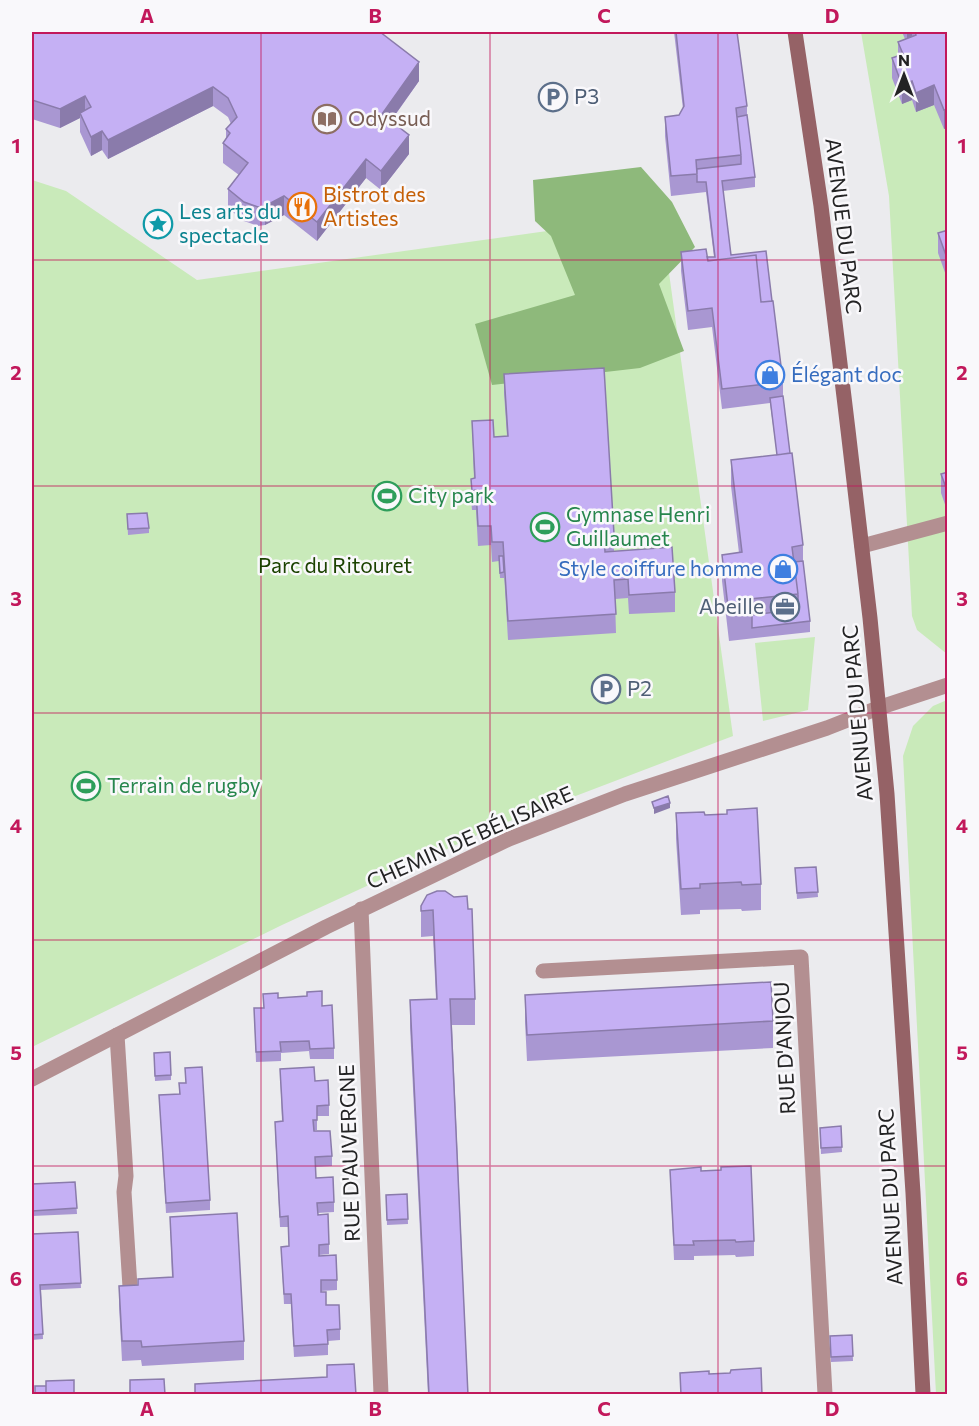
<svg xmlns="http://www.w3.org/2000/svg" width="979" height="1426" viewBox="0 0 979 1426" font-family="Commissioner,sans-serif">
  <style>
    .green { fill: #c9eaba }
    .forest { fill: #8eb97b }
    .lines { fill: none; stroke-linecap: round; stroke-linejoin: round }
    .lane { stroke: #b38f91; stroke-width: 15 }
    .street { stroke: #b38f91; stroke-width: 15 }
    .secondary { stroke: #956266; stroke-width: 15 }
    .wall { fill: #a997d2 }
    .shaded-wall { fill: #8a7bab }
    .building { fill: #c5b0f4; stroke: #8a7bab; stroke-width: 1.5 }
    .grid { fill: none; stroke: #c2185b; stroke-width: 1.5; stroke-opacity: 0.55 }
    .labels { text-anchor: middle; stroke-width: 5; stroke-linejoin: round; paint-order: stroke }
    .service-label { font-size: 21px; fill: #4e5e75; stroke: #f9f8fb; text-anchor: start }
    .education-label { font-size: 21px; fill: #785e54; stroke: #f9f8fb; text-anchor: start }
    .food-label { font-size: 21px; fill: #c56008; stroke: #f9f8fb; text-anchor: start }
    .culture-label { font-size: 21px; fill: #0d838f; stroke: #f9f8fb; text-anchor: start }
    .street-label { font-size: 21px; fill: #232324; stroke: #f9f8fb }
    .shop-label { font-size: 21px; fill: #366cbe; stroke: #f9f8fb; text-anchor: start }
    .leisure-label { font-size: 21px; fill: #27864d; stroke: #f9f8fb; text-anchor: start }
    .park-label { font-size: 21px; fill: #1b4200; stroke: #f9f8fb }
    .neatline { fill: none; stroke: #c2185b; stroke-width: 2 }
    .grid-label { font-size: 20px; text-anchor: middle; font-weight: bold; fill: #c2185b }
  </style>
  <rect width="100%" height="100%" fill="#ebebee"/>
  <path class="green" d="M861,32H947V654L917,630L912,616L889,196Z
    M32,180L66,191L197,280L661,215L733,736L497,826L282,925L32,1047Z
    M815,637L808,710L763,721L755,643Z
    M947,700L948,1394H936L903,756L913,726L933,706Z"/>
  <path class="forest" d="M641,167L672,202L695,247L659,284L684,351L640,368L492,385L475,324L575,295L551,236L535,221L533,180Z"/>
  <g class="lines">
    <path class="lane" d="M862,546L948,523
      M543,971L801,957L825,1394
      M117,1035L126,1176L124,1192L130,1287"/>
    <path class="street" d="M361,909L381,1394
      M32,1079L326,927L509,839L625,794L827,728L878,708L948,685"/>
    <path class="secondary" d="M795,32L821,206L848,430L870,618L887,794L913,1193L923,1394"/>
  </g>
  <path class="wall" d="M32,32L281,33L419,81L391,121L409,154L381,190L366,178L317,241L284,215L265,225L258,226L244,221L228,208V189L239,175L223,163V143L226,139V129L231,124L228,117L213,106L108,159L102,150L91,156L80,132V118L60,128L32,119Z
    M674,32H737L747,106V116L755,177V187L723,191L731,255L783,382V396L790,453L803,545V561L810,621V632L729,641L722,581V555L739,553L731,486V460L777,455L770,403L722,409L712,327L688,330L681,271V252L707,257H714L706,192L671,196L665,136V117L679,115L683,109Z
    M902,32H948L944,129L934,105L916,112L912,100L902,104L892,78V58L898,56V42L905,39Z
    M948,230V281L938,253V233Z
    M504,374L614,534V551L675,592V612L629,614L628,598L615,599L616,633L508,640L504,573V578H500L499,561L492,562L491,545L478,546L476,510H472L471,498V479H474L472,421L494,437L507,436L504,393Z
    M948,472V513L941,493V474Z
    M127,514L149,528V533L128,535Z
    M676,813L705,815L761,884V910L742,911L741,909L700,910V914L681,915L676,839Z
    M816,867L818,897L797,899L795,868Z
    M421,906L468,909L475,999V1025H452L468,1395H428L410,1027V1000L436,999L433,936L421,937Z
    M263,994L322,1006L334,1048V1059H310L309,1051L281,1053V1061L256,1062L254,1008H264Z
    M525,995L773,1021V1048L527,1061L525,1022Z
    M154,1059L171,1075V1080L155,1081Z
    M185,1068L210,1200V1210L166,1213L159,1095L179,1094V1083H186Z
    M280,1069L315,1081L329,1105V1116H317V1130H314V1131L332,1156V1166L315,1167L316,1178L334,1202V1212L317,1213L329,1244V1254L319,1255V1256L337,1280V1290L321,1291L326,1305L340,1329V1340L328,1341V1355L294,1357L291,1304H284L281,1247L289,1246L288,1227H280L275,1132L282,1121Z
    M841,1126L842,1152L821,1154L820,1128Z
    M670,1170L701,1171L754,1241V1256L736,1257L735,1255L694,1256V1260H674Z
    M75,1182L77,1214L32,1216V1184Z
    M407,1194L408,1224L387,1225L386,1195Z
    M170,1217L244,1341V1360L142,1366L141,1360L122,1361L119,1305V1286L138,1285L172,1278Z
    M78,1232L81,1288L41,1290L43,1339L32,1340V1234Z
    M852,1335L853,1361L831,1362L830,1336Z"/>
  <path class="shaded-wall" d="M907,32H912V42L907,44Z
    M419,62V81L382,133V114Z
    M912,81V100L902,104V85Z
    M934,85V105L916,112V93Z
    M213,87V106L108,159V140Z
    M85,96V116L80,113V118L60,128V109Z
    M948,109V128L944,129V110Z
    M102,131V150L91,156V137Z
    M409,135V154L381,190V171Z
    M366,159V178L317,241V222Z
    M284,196V215L265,225V206Z
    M670,803V808L654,814V808Z"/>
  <path class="building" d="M32,32H280L281,33L282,32H380L419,62L382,114L409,135L381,171L366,159L317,222L284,196L265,206L258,207L244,202L228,189L248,163L223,143L230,133L226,129L237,117L228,98L213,87L108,140L102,131L91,137L80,113L91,107L85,96L60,109L32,100Z
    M676,32H737L747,106L736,108L741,155L696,160L697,174L671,176L665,117L679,115L684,106Z
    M915,32H948V109L944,110L934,85L916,93L912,81L902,85L892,58L903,54L898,42L916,35Z
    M747,115L755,177L722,181L731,255L766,251L772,301L761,302L756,255L708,261L707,257H715L706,182H697V169L741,164V155L737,117Z
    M948,230V261L938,233Z
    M706,249L708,261L756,255L761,302L773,301L783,382L722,389L712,308L688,311L681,252Z
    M604,368L614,534H604L605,552L672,547L675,592L629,595L628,579L614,580L616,614L508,621L503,542H492L491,526H478L476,490L472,491L471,479L475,478L472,421L493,420L494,437L508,436L504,374Z
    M783,396L790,453L777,455L770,398Z
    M792,453L803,545L792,547L798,594L750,599L752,612L729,615L722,555L742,552L731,460Z
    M948,472V493L941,474Z
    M147,513L149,528L128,529L127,514Z
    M499,556H503L504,572L500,573Z
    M803,561L810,621L752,628V615L798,609V594L794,562Z
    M668,796L670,803L654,808L652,802Z
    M757,808L761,884L742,885L741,882L700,884V888L681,889L676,813L704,812L705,815L727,814V810Z
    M816,867L818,892L797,893L795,868Z
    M437,891H445L454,897L467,896L468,909H472L475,999H450L468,1395H429L410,1000L437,999L433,910L421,911V906L427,895Z
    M771,982L773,1021L527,1035L525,995Z
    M322,991V1006L332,1005L334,1048L310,1049L309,1041L280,1042L281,1051L256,1052L254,1008H264L263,994L278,993V998L307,996V992Z
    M170,1052L171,1075L155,1076L154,1053Z
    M202,1067L210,1200L166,1203L159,1095L180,1094L179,1083H186L185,1068Z
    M314,1067L315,1081L328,1080L329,1105L317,1106V1120H313L314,1131H330L332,1156L315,1157L316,1178L333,1177L334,1202L317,1203L318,1215L328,1214L329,1244L319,1245V1256L336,1255L337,1280H321V1292H326V1305H339L340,1329L327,1330L328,1344L294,1346L291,1294H284L281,1247L289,1246L288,1216L280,1217L275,1122L283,1121L280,1069Z
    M841,1126L842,1147L821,1148L820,1128Z
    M751,1166L754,1241L736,1242L735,1240L693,1241L694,1245H674L670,1170L701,1167V1171L721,1170V1167Z
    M75,1182L77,1208L32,1211V1184Z
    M407,1194L408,1219L387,1220L386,1195Z
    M237,1213L244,1341L142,1347L141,1341H122L119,1286L138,1285V1279L173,1277L170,1217Z
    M78,1232L81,1283L40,1285L43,1334L32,1335V1234Z
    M852,1335L853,1356L831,1357L830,1336Z
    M354,1364L356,1395H195V1384L327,1377V1365Z
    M761,1368L762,1395H681L680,1373L709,1371V1374L730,1373L731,1370Z
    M164,1379L165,1395H130V1380Z
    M74,1380V1395H46V1381Z
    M35,1386H46V1395H35Z"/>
  <path class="grid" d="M261,32V1394M490,32V1394M718,32V1394M32,260H948M32,486H948M32,713H948M32,940H948M32,1166H948"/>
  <defs>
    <g id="parking-ring" transform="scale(1.5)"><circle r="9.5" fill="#f9f8fb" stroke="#5c6f8a" stroke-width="1.5"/><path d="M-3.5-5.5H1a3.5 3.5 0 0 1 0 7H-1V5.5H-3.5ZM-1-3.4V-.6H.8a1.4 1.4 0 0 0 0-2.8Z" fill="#5c6f8a"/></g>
    <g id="library-ring" transform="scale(1.5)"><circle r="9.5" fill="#f9f8fb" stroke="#8d6e63" stroke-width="1.5"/><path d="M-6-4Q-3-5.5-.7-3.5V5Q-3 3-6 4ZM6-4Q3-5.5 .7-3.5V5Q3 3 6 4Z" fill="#8d6e63"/></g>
    <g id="restaurant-ring" transform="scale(1.5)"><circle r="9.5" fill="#f9f8fb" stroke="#e8710a" stroke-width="1.5"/><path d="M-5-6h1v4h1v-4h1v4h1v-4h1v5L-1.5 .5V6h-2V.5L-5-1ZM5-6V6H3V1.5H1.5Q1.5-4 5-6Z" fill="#e8710a"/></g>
    <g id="sight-ring" transform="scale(1.5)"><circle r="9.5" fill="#f9f8fb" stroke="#0f9aa8" stroke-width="1.5"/><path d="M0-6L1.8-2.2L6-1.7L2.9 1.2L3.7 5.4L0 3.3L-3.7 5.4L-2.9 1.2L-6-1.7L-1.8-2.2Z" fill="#0f9aa8"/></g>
    <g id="shop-ring" transform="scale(1.5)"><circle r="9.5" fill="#f9f8fb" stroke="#3f7fe0" stroke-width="1.5"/><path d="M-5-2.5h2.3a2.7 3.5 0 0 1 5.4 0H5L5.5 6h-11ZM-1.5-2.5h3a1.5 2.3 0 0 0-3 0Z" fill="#3f7fe0"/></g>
    <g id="stadium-ring" transform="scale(1.5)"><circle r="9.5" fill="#f9f8fb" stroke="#2e9e5b" stroke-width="1.5"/><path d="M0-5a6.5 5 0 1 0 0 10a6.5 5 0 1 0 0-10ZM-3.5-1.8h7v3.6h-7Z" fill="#2e9e5b"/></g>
    <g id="office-ring" transform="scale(1.5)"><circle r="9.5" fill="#f9f8fb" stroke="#5c6f8a" stroke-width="1.5"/><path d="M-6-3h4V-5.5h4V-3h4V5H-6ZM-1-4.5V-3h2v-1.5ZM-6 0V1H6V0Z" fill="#5c6f8a"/></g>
  </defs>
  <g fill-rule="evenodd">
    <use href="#parking-ring" x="553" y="97"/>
    <use href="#library-ring" x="327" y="119"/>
    <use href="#restaurant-ring" x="302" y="207"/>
    <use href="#sight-ring" x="158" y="224"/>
    <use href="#shop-ring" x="770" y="375"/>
    <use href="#stadium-ring" x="387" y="496"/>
    <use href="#stadium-ring" x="545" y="527"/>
    <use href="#shop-ring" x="783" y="569"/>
    <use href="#office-ring" x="785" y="607"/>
    <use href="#parking-ring" x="606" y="689"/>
    <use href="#stadium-ring" x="86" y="786"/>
  </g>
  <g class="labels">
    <g class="service-label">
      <text x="574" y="104">P3</text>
      <text x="764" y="614" text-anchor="end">Abeille</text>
      <text x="627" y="696">P2</text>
    </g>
    <g class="education-label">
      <text x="348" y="126">Odyssud</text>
    </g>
    <g class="food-label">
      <text x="323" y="202">Bistrot des<tspan x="323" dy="24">Artistes</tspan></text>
    </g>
    <g class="culture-label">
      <text x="179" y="219">Les arts du<tspan x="179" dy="24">spectacle</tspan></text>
    </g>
    <g class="street-label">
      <text transform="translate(843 226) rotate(83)" y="7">AVENUE DU PARC</text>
      <text transform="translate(858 713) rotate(-95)" y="7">AVENUE DU PARC</text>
      <text transform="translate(470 838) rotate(-24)" y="7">CHEMIN DE BÉLISAIRE</text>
      <text transform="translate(785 1048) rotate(-93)" y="7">RUE D'ANJOU</text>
      <text transform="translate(350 1153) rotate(-92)" y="7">RUE D'AUVERGNE</text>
      <text transform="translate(891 1197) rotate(-93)" y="7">AVENUE DU PARC</text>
    </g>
    <g class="shop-label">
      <text x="791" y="382">Élégant doc</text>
      <text x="762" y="576" text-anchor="end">Style coiffure homme</text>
    </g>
    <g class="leisure-label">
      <text x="408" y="503">City park</text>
      <text x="566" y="522">Gymnase Henri<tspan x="566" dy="24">Guillaumet</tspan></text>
      <text x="107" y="793">Terrain de rugby</text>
    </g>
    <g class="park-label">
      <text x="335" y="573">Parc du Ritouret</text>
    </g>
  </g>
  <rect width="979" height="1426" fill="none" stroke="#f9f8fb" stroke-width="66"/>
  <g transform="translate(904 75)" stroke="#f9f8fb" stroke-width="4.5" paint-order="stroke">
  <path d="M0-4.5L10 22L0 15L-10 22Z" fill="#232324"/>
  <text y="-9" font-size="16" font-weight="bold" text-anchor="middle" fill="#232324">N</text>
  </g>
  <rect x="33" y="33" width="913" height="1360" class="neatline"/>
  <g class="grid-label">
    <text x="147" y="23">A</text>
    <text x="375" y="23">B</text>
    <text x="604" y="23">C</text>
    <text x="832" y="23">D</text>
    <text x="16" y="153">1</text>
    <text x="962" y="153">1</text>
    <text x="16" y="380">2</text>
    <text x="962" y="380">2</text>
    <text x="16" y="606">3</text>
    <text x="962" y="606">3</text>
    <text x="16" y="833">4</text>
    <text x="962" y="833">4</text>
    <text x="16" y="1060">5</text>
    <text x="962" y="1060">5</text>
    <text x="16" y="1286">6</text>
    <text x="962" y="1286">6</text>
    <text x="147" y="1416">A</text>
    <text x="375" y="1416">B</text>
    <text x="604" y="1416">C</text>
    <text x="832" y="1416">D</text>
  </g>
</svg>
